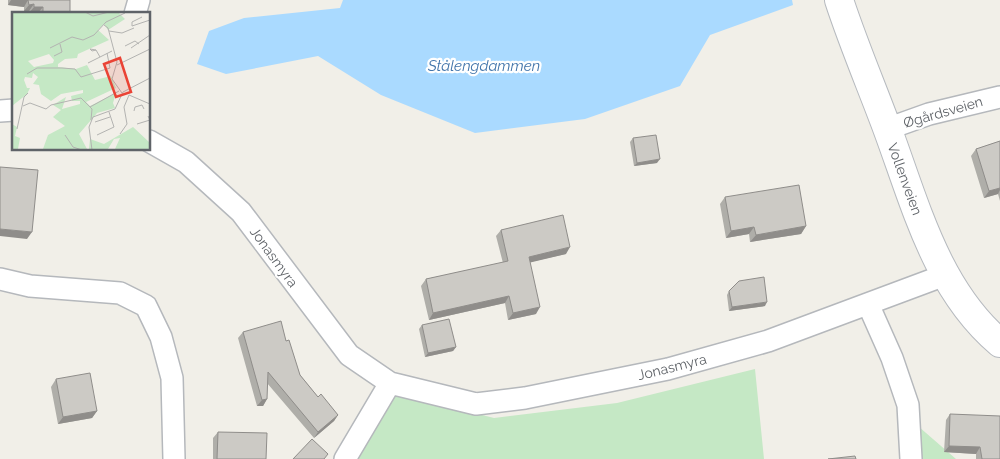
<svg xmlns="http://www.w3.org/2000/svg" width="1000" height="459" viewBox="0 0 1000 459" font-family="Raleway,sans-serif">
  <style>
    .green { fill: #c5e8c5 }
    .water { fill: #aadaff }
    .lines { fill: none; stroke-linecap: round; stroke-linejoin: round }
    .street-casing { stroke: #b5b8bc; stroke-width: 24 }
    .secondary-casing { stroke: #b6babf; stroke-width: 30 }
    .street { stroke: #fff; stroke-width: 21 }
    .secondary { stroke: #fff; stroke-width: 28 }
    .wall { fill: #afaea9 }
    .shaded-wall { fill: #8f8d8a }
    .building { fill: #cccac5; stroke: #8f8d8a }
    .labels { text-anchor: middle; stroke-width: 4.5; stroke-linejoin: round; paint-order: stroke }
    .street-label { font-size: 14px; fill: #5f6368; stroke: #fff }
    .water-label { font-size: 15px; font-style: italic; fill: #4174aa; stroke: #fff }
    .inset-road { fill: none; stroke: #b3b3b1; stroke-width: 1 }
    .view { fill: #ea4335; fill-opacity: 0.15; stroke: #ea4335; stroke-width: 2.5 }
    .inset-edge { fill: none; stroke: #5f6368; stroke-width: 2.5 }
  </style>
  <rect width="100%" height="100%" fill="#f1efe8"/>
  <path class="green" d="M755,369L764,459H352L391,392L494,418L617,403Z
    M903,413L956,459H905Z"/>
  <path class="water" d="M343,0H792L793,5L710,35L680,86L585,119L475,133L381,95L318,56L226,74L197,64L209,31L244,18L340,8Z"/>
  <g class="lines">
    <g class="street-casing">
      <path id="street" d="M135,14L139,0
        M0,111L14,110
        M887,129L929,114L1000,97
        M149,141L186,162L241,212L349,355L390,383L476,404L525,398L668,369L768,341L945,275
        M0,279L30,286L120,293L146,306L161,337L172,378L174,459
        M868,304L892,358L908,405L911,459
        M345,459L390,383"/>
    </g>
    <g class="secondary-casing">
      <path id="secondary" d="M839,0C853,43 871,85 887,128C915,203 936,289 1000,343"/>
    </g>
    <use href="#street" class="street"/>
    <use href="#secondary" class="secondary"/>
  </g>
  <path class="wall" d="M8,0H70V14L29,13V11H24V7L8,5Z
    M633,138L657,163L634,166L630,142Z
    M1000,141V201L998,194L984,198L971,156L976,149Z
    M725,197L806,226L801,234L750,242L749,234L726,238L720,204Z
    M501,230L566,254L530,262L536,314L508,320L505,303L429,320L421,286L426,279L503,263L496,236Z
    M729,291L765,306L729,311L727,295Z
    M422,325L456,347L453,351L425,357L419,329Z
    M243,332L286,341L300,375L318,397L338,415L334,421L314,438L267,383V399L263,406H257L238,338Z
    M56,379L97,411L92,418L58,424L51,387Z
    M950,414L1000,459H976V454L944,452L946,420Z
    M218,432L266,459H213V438Z"/>
  <path class="shaded-wall" d="M11,0H28L24,7L8,5Z
    M34,4L29,11H24L29,5Z
    M34,7H43L38,13H29Z
    M660,159L657,163L634,166L637,163Z
    M1000,188V190L998,194L984,198L989,191Z
    M806,226L801,234L750,242L756,235Z
    M754,227L749,234L726,238L731,231Z
    M0,229L32,232L27,239L0,236Z
    M570,247L566,254L524,264L529,257Z
    M509,296L505,303L429,320L433,313Z
    M767,302L765,306L729,311L732,307Z
    M540,307L536,314L508,320L513,313Z
    M456,347L453,351L425,357L428,353Z
    M267,399L263,406H257L262,400Z
    M97,411L92,418L58,424L63,417Z
    M338,415L334,421L314,438L318,432Z
    M949,446L980,447L976,454L944,452Z"/>
  <path class="building" d="M26,0H70V14H43V7H34V4L29,5L28,0Z
    M656,135L660,159L637,163L633,138Z
    M1000,141V188L989,191L976,149Z
    M0,167L38,170L32,232L0,229Z
    M799,185L806,226L756,235L754,227L731,231L725,197Z
    M563,215L570,247L529,257L540,307L513,313L509,296L433,313L426,279L508,261L501,230Z
    M764,277L767,302L732,307L729,291L739,281Z
    M449,319L456,347L428,353L422,325Z
    M281,321L286,341L289,340L300,375L318,397L321,394L338,415L318,432L268,372L267,399L262,400L243,332Z
    M90,373L97,411L63,417L56,379Z
    M950,414L1000,416V459H982L980,447L949,446Z
    M218,432L267,433L266,459H217Z
    M312,439L328,454L324,459H293Z
    M855,456L856,459H828Z"/>
  <g class="labels">
    <g class="street-label">
      <text transform="translate(943 112) rotate(-16)" y="5">Øgårdsveien</text>
      <text transform="translate(905 179) rotate(70)" y="5">Vollenveien</text>
      <text transform="translate(274 257) rotate(54)" y="5">Jonasmyra</text>
      <text transform="translate(672 367) rotate(-14)" y="5">Jonasmyra</text>
    </g>
    <g class="water-label">
      <text x="484" y="71">Stålengdammen</text>
    </g>
  </g>
  <g transform="translate(12 12)">
    <rect width="138" height="138" fill="#f1efe8"/>
    <path d="M0,0H106L113,7L96,18L92,12L86,18L97,28L66,42L65,46L53,47L46,52V55L64,57L75,53L83,68L99,64L104,76L74,90L78,94L104,81L101,91L103,96L85,101L67,122L75,137H31L36,123L53,114L41,105L49,98L41,93L54,85L50,97L68,92V89H60L59,84L71,81V78L49,82L39,89L29,82L27,73L21,72L26,65L21,61L20,66L13,65L12,68L15,76H18L15,82L0,94ZM37,42L42,48L41,51L22,55L16,49ZM0,112L5,115L3,124L8,126L6,137H0ZM121,115L137,130V137H103L108,126L102,127L96,137H77L78,127L92,132Z" fill="#c5e8c5" fill-rule="evenodd"/>
    <path class="inset-road" d="M73,0L81,4L97,0M130,5L120,10V14L138,8M92,13L96,16L105,50L100,67L110,81M97,19L110,21L122,16M113,34L123,29L127,32M38,36L60,25L71,28L82,23L94,10L113,1M119,36L138,23M84,38L78,37L80,39L84,38L88,45M42,44L50,40L48,32M76,51L100,39M105,53L138,37M15,62L25,56H50L63,57L69,65L98,56L95,41M117,83L138,92M11,94L18,91L34,97L39,93L69,86L80,97L79,108M78,95L107,79M122,99L123,95L130,93L132,97M83,110L98,105M125,112L138,108L136,104M5,117L12,85L16,81M108,122L115,112L112,95L117,83M53,123L61,135L70,138M85,123L102,115L97,100M80,138L77,115L81,105L103,97L111,80L138,66"/>
    <path class="view" d="M108,46L119,80L104,85L92,52Z"/>
    <rect width="138" height="138" class="inset-edge"/>
  </g>
</svg>
